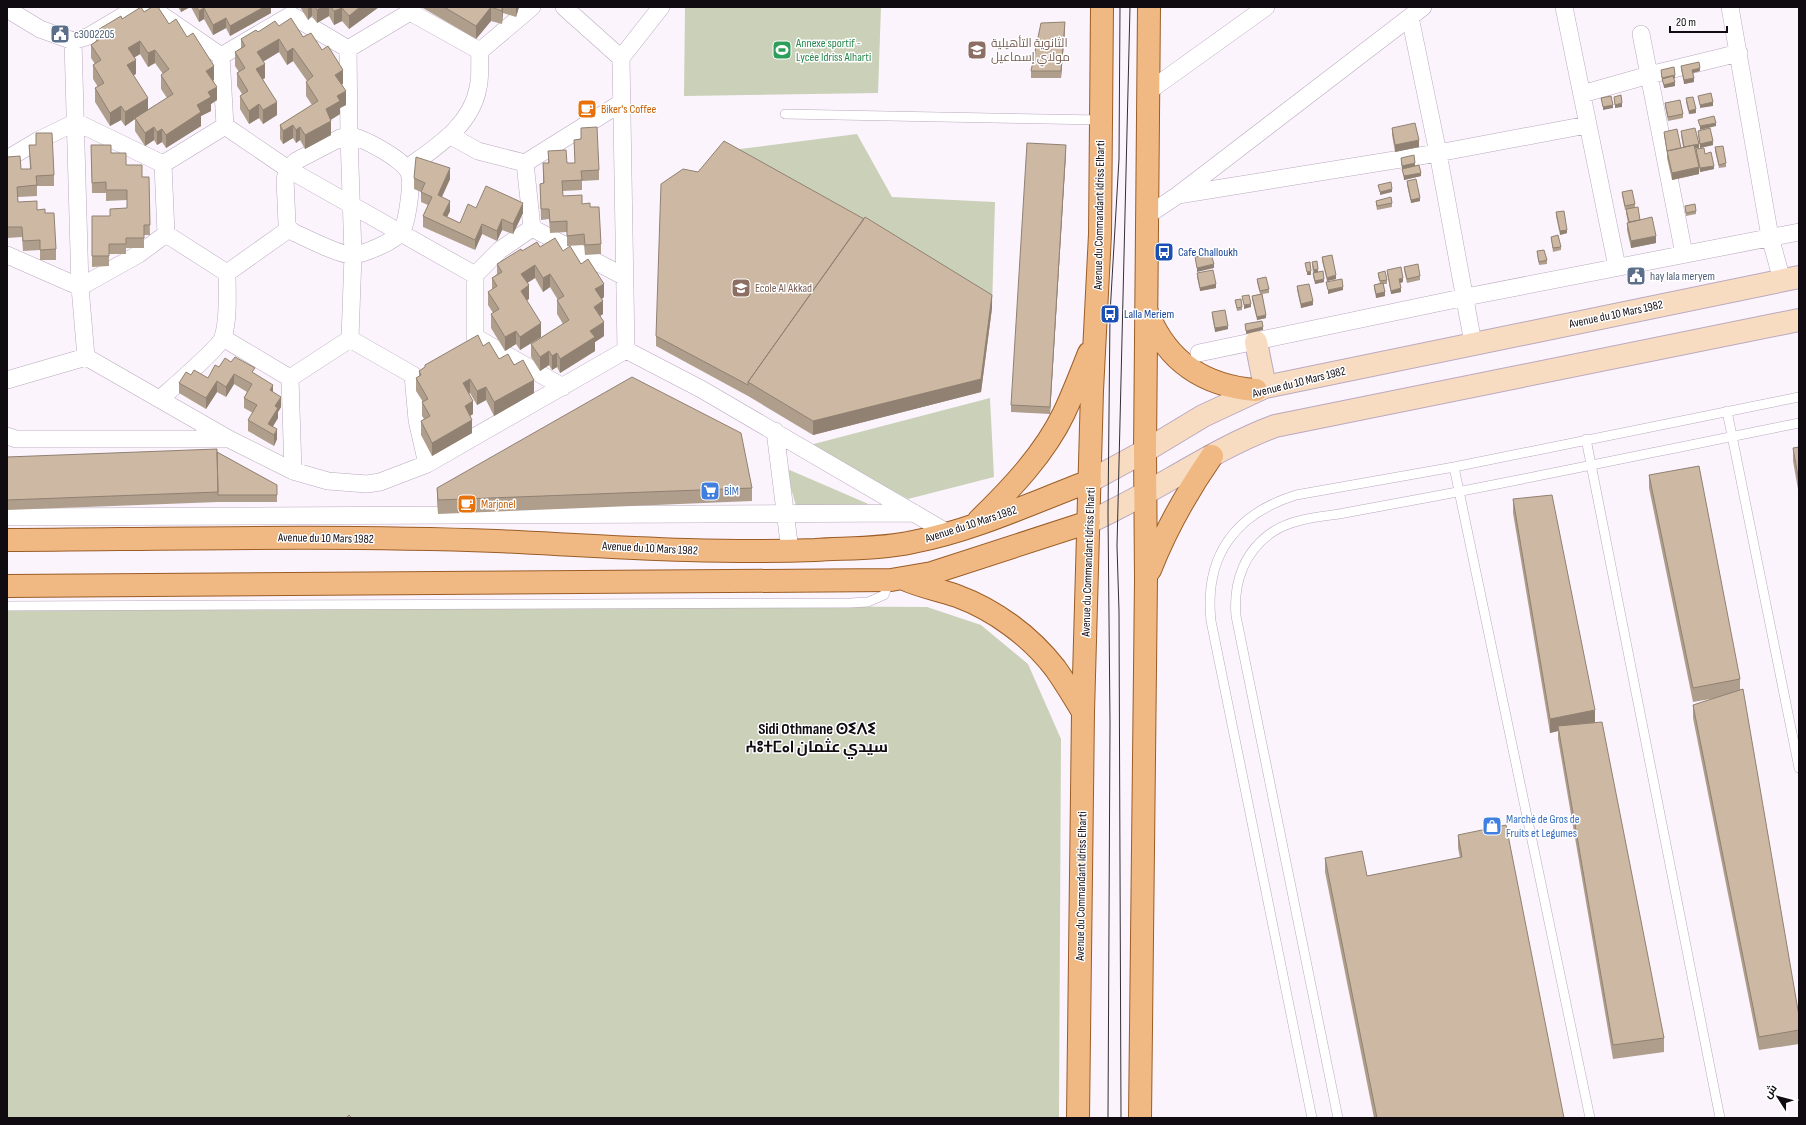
<svg xmlns="http://www.w3.org/2000/svg" width="1806" height="1125" viewBox="0 0 1806 1125" font-family="'Sofia Sans Condensed',Cairo,'Noto Sans Tifinagh',sans-serif">
  <style>
    .green { fill: #cbd0b8 }
    .lines { fill: none; stroke-linecap: round; stroke-linejoin: round }
    .service-casing { stroke: #baa8bf; stroke-width: 10 }
    .minor-casing { stroke: #baa8bf; stroke-width: 18 }
    .secondary-casing { stroke: #baa8bf; stroke-width: 24 }
    .primary-casing { stroke: #9b5d26; stroke-width: 24 }
    .service { stroke: #fff; stroke-width: 9 }
    .minor { stroke: #fff; stroke-width: 17 }
    .secondary { stroke: #f8dcc1; stroke-width: 22 }
    .primary { stroke: #f0b883; stroke-width: 22 }
    .tram { stroke: #342e35; stroke-width: 1 }
    .wall { fill: #b09e8c; fill-rule: evenodd }
    .shaded-wall { fill: #908172 }
    .building { fill: #cdb8a3; stroke: #908172 }
    .labels { text-anchor: middle; stroke-width: 3; stroke-linejoin: round; paint-order: stroke }
    .service-label { font-size: 12px; fill: #4e5e75; stroke: #fff; text-anchor: start }
    .leisure-label { font-size: 12px; fill: #27864d; stroke: #fff; text-anchor: start }
    .education-label { font-size: 12px; fill: #785e54; stroke: #fff; text-anchor: start }
    .food-label { font-size: 12px; fill: #c56008; stroke: #fff; text-anchor: start }
    .street-label { font-size: 12px; fill: #100a11; stroke: #fff }
    .transit-label { font-size: 12px; fill: #164399; stroke: #fff; text-anchor: start }
    .shop-label { font-size: 12px; fill: #366cbe; stroke: #fff; text-anchor: start }
    .district-label { font-size: 16px; font-weight: bold; fill: #100a11; stroke: #fff }
  </style>
  <rect width="100%" height="100%" fill="#fbf4fd"/>
  <path class="green" d="M685,7H881L878,93L684,96Z
    M857,134L892,197L995,202L992,308L724,151Z
    M990,398L994,477L908,499L810,445Z
    M785,468L880,509H797Z
    M101,602L927,607L981,625L1028,664L1061,739L1059,1118H7V604Z"/>
  <g class="lines">
    <g class="service-casing">
      <path id="service" d="M785,114L1101,120
        M1727,411L1799,768
        M1586,439L1720,1118
        M1454,467L1590,1118
        M7,606L850,603L868,602L884,595L890,580
        M1312,1118L1211,621C1204,556 1235,514 1296,495L1454,467L1799,397
        M1338,1118L1236,616C1233,581 1245,550 1274,531C1293,519 1318,517 1339,514C1371,508 1404,502 1436,496C1557,473 1678,447 1799,423"/>
    </g>
    <g class="minor-casing">
      <path id="minor" d="M150,7L221,56L225,126L288,169L475,275
        M564,7L621,58
        M1564,7L1617,267
        M1730,7L1770,237L1782,280
        M7,9L40,29L73,41L89,36L138,7
        M410,12L480,51
        M1410,17L1438,153L1473,343
        M1641,34L1684,254
        M73,41L80,287L86,357
        M348,49L410,12V7
        M221,56L291,15L348,49L349,136L353,255L350,339
        M1149,91L1266,7
        M1582,94L1649,75L1739,53
        M349,136C362,137 405,160 409,173C413,182 407,224 401,232C395,241 363,255 352,255C339,255 309,239 295,233L289,229L287,224L285,179L288,169L296,161L340,138Z
        M451,136L478,151L525,163L621,103
        M7,159L39,140L76,122L163,164
        M525,163L532,228
        M407,168C436,147 471,126 478,88C481,76 479,63 480,51L532,7
        M1178,195L1438,153L1587,125
        M1148,215L1178,195L1423,7
        M166,234L163,164L225,126
        M7,255L80,287L139,254L166,234L227,273L289,229
        M223,338L290,378L293,471
        M350,339L413,375
        M626,350L701,389L948,533
        M626,350L621,58L661,7
        M1199,353L1466,297L1799,232
        M413,375L417,420L427,464
        M290,378L350,339
        M7,380L86,357L229,439L293,471L328,481L367,484L380,482L427,464L626,350
        M563,387L475,337V275L500,250L532,228L625,277
        M160,399C171,389 220,347 223,337C229,319 227,291 227,273
        M775,431L790,551
        M7,436L16,439H228
        M7,517L914,513"/>
    </g>
    <g class="secondary-casing">
      <path id="secondary" d="M1256,342L1265,387
        M1090,481L1145,451L1203,416L1265,387L1799,277
        M1089,522C1153,494 1210,450 1275,426L1799,320"/>
    </g>
    <g class="primary-casing">
      <path id="primary" d="M1148,314C1168,362 1204,386 1256,390
        M979,520C1011,489 1045,453 1064,413C1073,394 1081,373 1089,353
        M7,540C170,539 333,535 496,541C602,546 709,554 815,550C848,548 881,549 913,542C972,531 1034,502 1090,481
        M1150,570C1166,529 1187,492 1212,456
        M904,579C921,587 940,590 957,596C995,610 1030,636 1055,668C1065,682 1074,697 1083,712
        M7,586L891,580L932,573L1089,522
        M1078,1118L1083,712L1092,391L1100,234L1102,7
        M1140,1118L1146,579L1145,451L1149,7"/>
    </g>
    <use href="#service" class="service"/>
    <use href="#minor" class="minor"/>
    <use href="#secondary" class="secondary"/>
    <use href="#primary" class="primary"/>
    <path class="tram" d="M1108,1118L1110,723L1108,514L1110,314L1119,159L1120,7
      M1121,1118L1119,611L1117,546L1130,7"/>
  </g>
  <path class="wall" d="M178,7H190L181,12Z
    M191,7H271V13L230,36L226,28L213,35L204,19L199,22Z
    M300,7H379L349,29L342,21L334,25L329,16L317,23L312,16L308,20Z
    M423,7H519L516,17L503,13L502,24L491,21L476,39L423,8Z
    M144,12L169,24L214,80H212L217,100L211,104V111L201,116V126L166,148L162,142L157,145L154,140L145,146L135,131V119L125,126L121,120L110,126L95,102V88L98,87L93,79V65L95,64L91,58V45L96,41V31L122,19ZM140,54L148,67L155,63L163,74L161,75V89L167,98L148,110L133,75L136,74L134,58Z
    M279,26L303,37L343,84H342L346,105L340,108V114L330,120L331,135L305,149L300,140L296,143L293,138L283,144L280,139V125L312,105L306,96V82L307,81L293,61L287,65L279,52L263,62L265,78L263,79L277,115L263,124L259,118L249,124L240,109V96L242,94L237,86V73L239,72L235,66V52L241,48V39L258,32Z
    M1065,29L1061,78H1031V71Z
    M1681,66L1700,71L1693,73L1694,82L1684,84L1681,69Z
    M1661,70L1675,78L1674,79L1675,86L1664,88L1661,74Z
    M1686,98L1696,113L1689,114L1686,102Z
    M1665,103L1683,114V118L1668,121L1665,106Z
    M581,128L599,170V180L582,181V190L563,191V196L590,207L601,244V254L585,255L584,245L567,246V232L550,233L549,219L541,220L540,184L543,183V163H548V151L567,163H575L574,140L581,139Z
    M1392,128L1419,147L1395,152L1392,135Z
    M1681,131L1699,148H1695L1699,174L1672,180L1667,158V152L1664,135V132L1681,148L1683,147L1681,135Z
    M1698,131L1713,145L1700,148L1698,134Z
    M36,133L54,175V186H37V196L18,197V202L45,213L56,249V260H40V250L23,251L22,237L7,238V157L21,169H30L29,145H36Z
    M91,145L111,153L142,177H149L150,235H144V248H126V254H109V266L92,267V216H110L127,208V200L106,201V193H92Z
    M1715,147L1726,163V167L1719,168L1715,151Z
    M1696,149L1705,154L1714,169L1700,172L1696,153Z
    M1066,152L1050,414L1011,412V405Z
    M1401,158L1415,166L1421,176L1404,180L1401,162Z
    M414,178L450,179L442,197L450,211L447,217L460,223L476,208L523,213L513,234L502,230L497,241L482,234L475,250L423,227V216L428,205L421,202V192L414,189Z
    M1407,181L1420,201L1411,203L1407,185Z
    M1622,192L1635,204V208L1640,220L1656,243L1631,248L1627,230V223H1628L1626,213V209H1629L1625,210L1622,195Z
    M1376,201L1392,203V207L1377,210L1376,204Z
    M1685,206L1696,211V214L1686,216Z
    M1556,212L1567,233L1560,235L1556,216Z
    M1551,237L1561,247V250L1553,252Z
    M540,247L563,251L581,264L604,297L602,299L603,314L600,316L604,336L595,342V351L560,373L557,367L552,370L549,365L540,371L531,357V344L563,324L557,314V300H558L550,287L543,292L535,278L527,283L529,299L527,300L541,337L520,350L516,344L505,351L491,328V314L493,313L488,305V292L492,290V278L497,274V264L522,251Z
    M1537,251L1547,260V264L1539,265L1537,254Z
    M1322,257L1336,279L1327,281L1322,261Z
    M1312,262L1324,282L1315,284L1313,276V273L1312,265Z
    M1404,267L1420,276V280L1407,283L1404,270Z
    M1387,270L1403,282L1400,283L1401,292L1391,294L1387,273Z
    M1197,273L1216,288L1200,291L1197,277Z
    M1378,273L1387,280V284H1383L1385,296L1376,298L1374,288V285L1380,283L1378,276Z
    M1257,279L1269,289V293L1262,294L1266,318L1257,320L1252,299V296L1260,294L1257,282Z
    M1297,286L1313,305L1301,308L1297,290Z
    M1235,300L1242,307V310L1237,311Z
    M992,308L981,392L813,435L748,396L656,346V336Z
    M1212,312L1228,329L1215,332L1212,316Z
    M483,346L499,359L514,365L534,393L494,416L486,400L477,405L470,393H468L473,414L470,416L472,433L432,456L421,435V421L424,419L422,416V402H423L416,391V378L419,377V371L425,368V365Z
    M231,362L255,374L273,393L281,407L278,412V418L273,426L277,439L274,446L248,431V420L253,413L244,408V398L247,392L234,384L226,397L217,392L206,409L179,393V383L191,375L208,378L219,367Z
    M1799,447V495L1793,461V448Z
    M217,452L277,485V502H218L7,510V457Z
    M1649,475L1740,679V690L1799,1016V1044L1759,1050L1693,718V705L1716,698L1693,702L1649,488Z
    M437,488H752V501L438,514L437,502Z
    M1513,499L1595,723L1664,1038V1052L1613,1059L1558,739V731L1550,733L1513,513Z
    M1458,835L1564,1118H1374L1325,872V858L1367,876L1460,858L1458,848Z"/>
  <path class="shaded-wall" d="M181,7H190L181,12Z
    M264,7H271V13L230,36V26Z
    M308,7H312V16L308,20Z
    M321,7H329V16L317,23V10Z
    M360,7H379L349,29V16Z
    M491,7V21L476,39V26Z
    M502,7H503V13L502,24Z
    M516,7H519L516,17Z
    M204,8V19L199,22V11Z
    M342,8V21L334,25V11Z
    M226,18V28L213,35V25Z
    M1065,22V29L1061,78V71Z
    M279,39V52L257,65V52Z
    M140,41V54L128,61V48Z
    M293,48V61L287,65V52Z
    M155,50V63L148,67V53Z
    M136,60V74L127,79V65Z
    M265,64V78L256,83V69Z
    M214,66V80L206,84V71Z
    M1700,68V71L1692,73V70Z
    M343,70V84L335,88V75Z
    M1675,75V78L1663,81L1662,79V81V78Z
    M1694,78V82L1684,84V80Z
    M1675,82V86L1664,88V85Z
    M217,87V100L211,104V111L201,116V126L166,148V135L197,105L208,92Z
    M346,91V105L340,108V114L326,123V109L337,96Z
    M148,98V111L135,118V119L125,126V112Z
    M277,102V115L263,124V110Z
    M1713,102V106L1700,108V105Z
    M1622,103V107L1615,108V105Z
    M259,104V118L249,124V111Z
    M1613,105V108L1603,110V107Z
    M121,106V120L110,126V113Z
    M1696,109V113L1689,114V111Z
    M331,121V135L305,149V135Z
    M1716,123V126L1700,130V126Z
    M293,125V138L283,144V131Z
    M154,127V140L145,146V133Z
    M300,127V140L296,143V130Z
    M162,129V142L157,145V132Z
    M1419,140V147L1395,152V145Z
    M1713,141V145L1700,148V144Z
    M1699,144V148L1684,151V147Z
    M1066,145V152L1050,414V407Z
    M1415,163V166L1402,169V166Z
    M1714,166V169L1700,172V168Z
    M1699,167V174L1672,180V173Z
    M450,168V179L438,205V195Z
    M1421,173V176L1404,180V176Z
    M1392,189V192L1380,195V192Z
    M1420,198V201L1411,203V200Z
    M450,201V211L443,225V215Z
    M523,203V213L513,234V224Z
    M502,219V230L497,241V231Z
    M482,224V234L475,250V240Z
    M1567,230V233L1560,235V231Z
    M1656,236V243L1631,248V241Z
    M1214,264V268L1197,272V268Z
    M535,265V278L521,287V274Z
    M1318,269V273L1314,274V270Z
    M1311,271V275H1307V272Z
    M550,274V287L543,292V278Z
    M1336,275V279L1327,281V278Z
    M1403,278V282L1399,283V279Z
    M1324,279V282L1315,284V281Z
    M604,284V297L595,303V289Z
    M1216,284V288L1200,291V288Z
    M529,285V299L521,304V291Z
    M1343,287V290L1328,294V290Z
    M1401,288V292L1391,294V291Z
    M1385,292V296L1376,298V294Z
    M992,295V308L981,392L813,435V421Z
    M603,301V314L594,320V307Z
    M1313,301V305L1301,308V304Z
    M1251,304V307L1244,309V305Z
    M1266,315V318L1257,320V317Z
    M604,322V336L595,342V351L560,373V359L590,331Z
    M541,323V337L520,350V337Z
    M1228,326V329L1215,332V328Z
    M1263,327V330L1246,334V331Z
    M516,331V344L505,351V337Z
    M549,351V365L540,371V357Z
    M557,353V367L552,370V356Z
    M234,374V384L226,397V387Z
    M470,379V393L463,397V383Z
    M534,380V393L494,416V402Z
    M217,381V392L206,409V398Z
    M273,385V395L270,390Z
    M486,387V400L477,405V391Z
    M281,397V407L278,412V418L269,433L268,424L275,406Z
    M473,401V414L465,419V406Z
    M472,420V433L432,456V443Z
    M277,429V439L274,446V435Z
    M1595,710V723L1558,726V731L1550,733V719Z"/>
  <path class="building" d="M141,7L144,12L152,7H158L169,24L176,19L187,37L193,33L214,66L206,71L217,87L208,92L211,97L197,105L201,112L166,135L162,129L157,132L154,127L145,133L135,118L173,94L161,75L169,69L155,50L148,53L140,41L128,48L136,60L127,65L148,98L125,112L121,106L110,113L95,88L104,83L93,65L101,60L91,45L101,38L96,31L121,16L122,19Z
    M196,7H264L230,26L226,18L213,25L204,8L199,11Z
    M315,7H321L317,10Z
    M331,7H360L349,16L342,8L334,11Z
    M444,7H502V11L491,7L476,26Z
    M291,18L303,37L311,33L322,50L328,46L343,70L335,75L346,91L337,96L340,101L326,109L331,121L305,135L300,127L296,130L293,125L283,131L280,125L318,101L306,82L313,76L293,48L287,52L279,39L257,52L265,64L256,69L277,102L263,110L259,104L249,111L240,96L248,91L237,73L245,68L235,52L245,46L241,39L256,30L258,32L275,21L279,26Z
    M1065,22L1061,71H1031L1041,23Z
    M1699,62L1700,68L1692,70L1694,78L1684,80L1681,66Z
    M1674,67L1675,75L1662,78L1661,70Z
    M1673,76L1675,82L1664,85L1662,79Z
    M1711,93L1713,102L1700,105L1698,96Z
    M1621,95L1622,103L1615,105L1614,97Z
    M1611,96L1613,105L1603,107L1601,98Z
    M1693,97L1696,109L1689,111L1686,98Z
    M1680,100L1683,114L1668,117L1665,103Z
    M1714,116L1716,123L1700,126L1698,120Z
    M1415,123L1419,140L1395,145L1392,128Z
    M597,127L599,170L581,171L582,180L562,181L563,196L582,195V204L590,203V207H599L601,244L585,245L584,234L567,236V221L550,222L549,209H541L540,184L544,183L543,163H549L548,151L566,150L567,163H575L574,140L581,139V128Z
    M1695,128L1699,144L1684,147L1681,131Z
    M1710,128L1713,141L1700,144L1698,131Z
    M1677,129L1681,148L1667,151L1664,132Z
    M36,133H52L54,175L36,176L37,185L17,187L18,202L37,201V210L45,209V213H54L56,249L40,250V240L23,241L22,227H7V157L20,156L21,169H31L29,145H36Z
    M724,141L864,219L748,382V385L656,336L661,184L683,169L698,172Z
    M1027,143L1066,145L1050,407L1011,405Z
    M91,145H111V153H126V165H142V177H149L150,225H144V238H126V244H109V256H92V216H110V209L127,208V190H106V182L92,183Z
    M1694,145L1699,167L1672,173L1667,151Z
    M1723,146L1726,163L1719,165L1715,147Z
    M1704,148L1705,154L1711,152L1714,166L1700,168L1696,149Z
    M1414,155L1415,163L1402,166L1401,158Z
    M416,157L450,168L438,195L450,201L443,215L460,223L468,204L476,208L486,186L523,203L513,224L502,219L497,231L482,224L475,240L423,216L432,197L421,192L425,183L414,178Z
    M1419,165L1421,173L1404,176L1402,169Z
    M1416,179L1420,198L1411,200L1407,181Z
    M1391,182L1392,189L1380,192L1378,185Z
    M1632,190L1635,204L1625,206L1622,192Z
    M1391,197L1392,203L1377,206L1376,201Z
    M1695,204L1696,211L1686,213L1685,206Z
    M1638,207L1640,220L1629,222L1626,209Z
    M1564,211L1567,230L1560,231L1556,212Z
    M865,217L992,295L981,379L813,421L748,382Z
    M1652,217L1656,236L1631,241L1627,223Z
    M1558,235L1561,247L1553,248L1551,237Z
    M555,238L563,251L570,246L581,264L588,259L604,284L595,289L603,301L594,307L604,322L590,331L595,337L560,359L557,353L552,356L549,351L540,357L531,344L569,320L557,300L564,296L550,274L543,278L535,265L521,274L529,285L521,291L541,323L520,337L516,331L505,337L491,314L499,309L488,292L497,286L492,278L502,272L497,264L521,249L522,251L537,242L540,247Z
    M1544,250L1547,260L1539,262L1537,251Z
    M1211,254L1214,264L1197,268L1195,257Z
    M1332,255L1336,275L1327,278L1322,257Z
    M1317,261L1318,269L1314,270L1312,262Z
    M1310,262L1311,271L1307,272L1305,263Z
    M1418,264L1420,276L1407,279L1404,267Z
    M1401,267L1403,278L1399,279L1401,288L1391,291L1387,270Z
    M1213,270L1216,284L1200,288L1197,273Z
    M1323,271L1324,279L1315,281L1313,273Z
    M1385,271L1387,280L1380,281L1378,273Z
    M1266,277L1269,289L1260,291L1257,279Z
    M1342,279L1343,287L1328,290L1326,282Z
    M1383,283L1385,292L1376,294L1374,285Z
    M1309,284L1313,301L1301,304L1297,286Z
    M1262,294L1266,315L1257,317L1252,296Z
    M1249,295L1251,304L1244,305L1242,296Z
    M1241,299L1242,307L1237,308L1235,300Z
    M1225,310L1228,326L1215,328L1212,312Z
    M1262,321L1263,327L1246,331L1245,324Z
    M478,335L483,346L489,342L499,359L508,354L514,365L523,360L534,380L494,402L486,387L477,391L470,379L463,383L473,401L465,406L472,420L432,443L421,421L430,416L422,402L428,399L416,378L421,375L419,371L425,367V365Z
    M235,357L255,368L252,372L273,385L270,390L281,397L275,406L278,408L268,424L277,429L274,435L248,420L257,405L244,398L252,384L234,374L226,387L217,381L206,398L179,383L186,372L191,375L194,370L208,378L215,365L219,367L225,358L231,362Z
    M632,377L741,433L752,488L438,500L437,488Z
    M1799,447V482L1793,448Z
    M217,449L218,492L7,500V457Z
    M217,452L277,485V495H218Z
    M1699,466L1740,679L1693,688L1649,475Z
    M1552,495L1595,710L1550,719L1513,499Z
    M1743,689L1799,1016V1030L1759,1037L1693,705Z
    M1602,722L1664,1038L1613,1045L1558,726Z
    M1506,825L1564,1118H1377L1325,858L1362,851L1367,876L1462,857L1458,835Z
    M349,1115L352,1118H346Z"/>
  <defs>
    <g id="civic-square" transform="scale(1)"><rect x="-9" y="-9" width="18" height="18" rx="4" fill="#5c6f8a" stroke="#fff"/><path d="M-.6-6.5H3V-4.5H.6V-3L4-1V1h2V6H-6V1h2V-1L-.6-3ZM-1.2 2.5V6h2.4V2.5Z" fill="#fff"/></g>
    <g id="stadium-square" transform="scale(1)"><rect x="-9" y="-9" width="18" height="18" rx="4" fill="#2e9e5b" stroke="#fff"/><path d="M0-5a6.5 5 0 1 0 0 10a6.5 5 0 1 0 0-10ZM-3.5-1.8h7v3.6h-7Z" fill="#fff"/></g>
    <g id="school-square" transform="scale(1)"><rect x="-9" y="-9" width="18" height="18" rx="4" fill="#8d6e63" stroke="#fff"/><path d="M0-5L7-2L0 1L-7-2ZM-4 1L0 2.5L4 1V4Q0 6-4 4Z" fill="#fff"/></g>
    <g id="cafe-square" transform="scale(1)"><rect x="-9" y="-9" width="18" height="18" rx="4" fill="#e8710a" stroke="#fff"/><path d="M-5.5-4.5H6V0H3Q3 3.5 0 3.5H-2.5Q-5.5 3.5-5.5 0ZM3-3.2v2h1.7v-2ZM-6 4.5H4V6H-6Z" fill="#fff"/></g>
    <g id="bus-square" transform="scale(1)"><rect x="-9" y="-9" width="18" height="18" rx="4" fill="#1a4fb4" stroke="#fff"/><path d="M-5-6H5V4H4V6H2V4H-2V6H-4V4H-5ZM-3.5-4V0h7V-4ZM-3.5 1.2v1.5H-2V1.2ZM2 1.2v1.5H3.5V1.2Z" fill="#fff"/></g>
    <g id="supermarket-square" transform="scale(1)"><rect x="-9" y="-9" width="18" height="18" rx="4" fill="#3f7fe0" stroke="#fff"/><path d="M-6-5.5h2.5l.6 2H6L4.5 2H-2.5L-4.4-4H-6ZM-1.5 3.2a1.3 1.3 0 1 0 .1 0ZM3 3.2a1.3 1.3 0 1 0 .1 0Z" fill="#fff"/></g>
    <g id="shop-square" transform="scale(1)"><rect x="-9" y="-9" width="18" height="18" rx="4" fill="#3f7fe0" stroke="#fff"/><path d="M-5-2.5h2.3a2.7 3.5 0 0 1 5.4 0H5L5.5 6h-11ZM-1.5-2.5h3a1.5 2.3 0 0 0-3 0Z" fill="#fff"/></g>
  </defs>
  <g fill-rule="evenodd">
    <use href="#civic-square" x="60" y="34"/>
    <use href="#stadium-square" x="782" y="50"/>
    <use href="#school-square" x="977" y="50"/>
    <use href="#cafe-square" x="587" y="109"/>
    <use href="#bus-square" x="1164" y="252"/>
    <use href="#civic-square" x="1636" y="276"/>
    <use href="#school-square" x="741" y="288"/>
    <use href="#bus-square" x="1110" y="314"/>
    <use href="#supermarket-square" x="710" y="491"/>
    <use href="#cafe-square" x="467" y="504"/>
    <use href="#shop-square" x="1492" y="826"/>
  </g>
  <g class="labels">
    <g class="service-label">
      <text x="74" y="38">c3002205</text>
      <text x="1650" y="280">hay lala meryem</text>
    </g>
    <g class="leisure-label">
      <text x="796" y="47">Annexe sportif -<tspan x="796" dy="14">Lycée Idriss Alharti</tspan></text>
    </g>
    <g class="education-label">
      <text x="991" y="47">الثانوية التأهيلية<tspan x="991" dy="14">مولاي إسماعيل</tspan></text>
      <text x="755" y="292">Ecole Al Akkad</text>
    </g>
    <g class="food-label">
      <text x="601" y="113">Biker's Coffee</text>
      <text x="481" y="508">Marjonel</text>
    </g>
    <g class="street-label">
      <text transform="translate(1099 215) rotate(-89)" y="4">Avenue du Commandant Idriss Elharti</text>
      <text transform="translate(1616 314) rotate(-12)" y="4">Avenue du 10 Mars 1982</text>
      <text transform="translate(1299 382) rotate(-14)" y="4">Avenue du 10 Mars 1982</text>
      <text transform="translate(971 524) rotate(-18)" y="4">Avenue du 10 Mars 1982</text>
      <text transform="translate(326 538) rotate(1)" y="4">Avenue du 10 Mars 1982</text>
      <text transform="translate(650 548) rotate(3)" y="4">Avenue du 10 Mars 1982</text>
      <text transform="translate(1088 562) rotate(-88)" y="4">Avenue du Commandant Idriss Elharti</text>
      <text transform="translate(1081 886) rotate(-89)" y="4">Avenue du Commandant Idriss Elharti</text>
    </g>
    <g class="transit-label">
      <text x="1178" y="256">Cafe Challoukh</text>
      <text x="1124" y="318">Lalla Meriem</text>
    </g>
    <g class="shop-label">
      <text x="724" y="495">BİM</text>
      <text x="1506" y="823">Marché de Gros de<tspan x="1506" dy="14">Fruits et Legumes</tspan></text>
    </g>
    <g class="district-label">
      <text x="817" y="734">Sidi Othmane ⵙⵉⴷⵉ<tspan x="817" dy="18">ⵄⵓⵜⵎⴰⵏ سيدي عثمان</tspan></text>
    </g>
  </g>
  <rect width="1806" height="1125" fill="none" stroke="#100a11" stroke-width="16"/>
  <g transform="translate(1778 1097) rotate(306)" stroke="#ffffff" stroke-width="3" paint-order="stroke">
  <path d="M0-3L7 15L0 10L-7 15Z" fill="#100a11"/>
  <text y="-6" font-size="11" font-weight="bold" text-anchor="middle" fill="#100a11">ش</text>
  </g>
  <path d="M1670 26v6h57v-6" fill="none" stroke="#100a11" stroke-width="2"/>
  <text x="1676" y="26" font-size="12" fill="#100a11" stroke="#ffffff" stroke-width="3" paint-order="stroke">20 m</text>
</svg>
